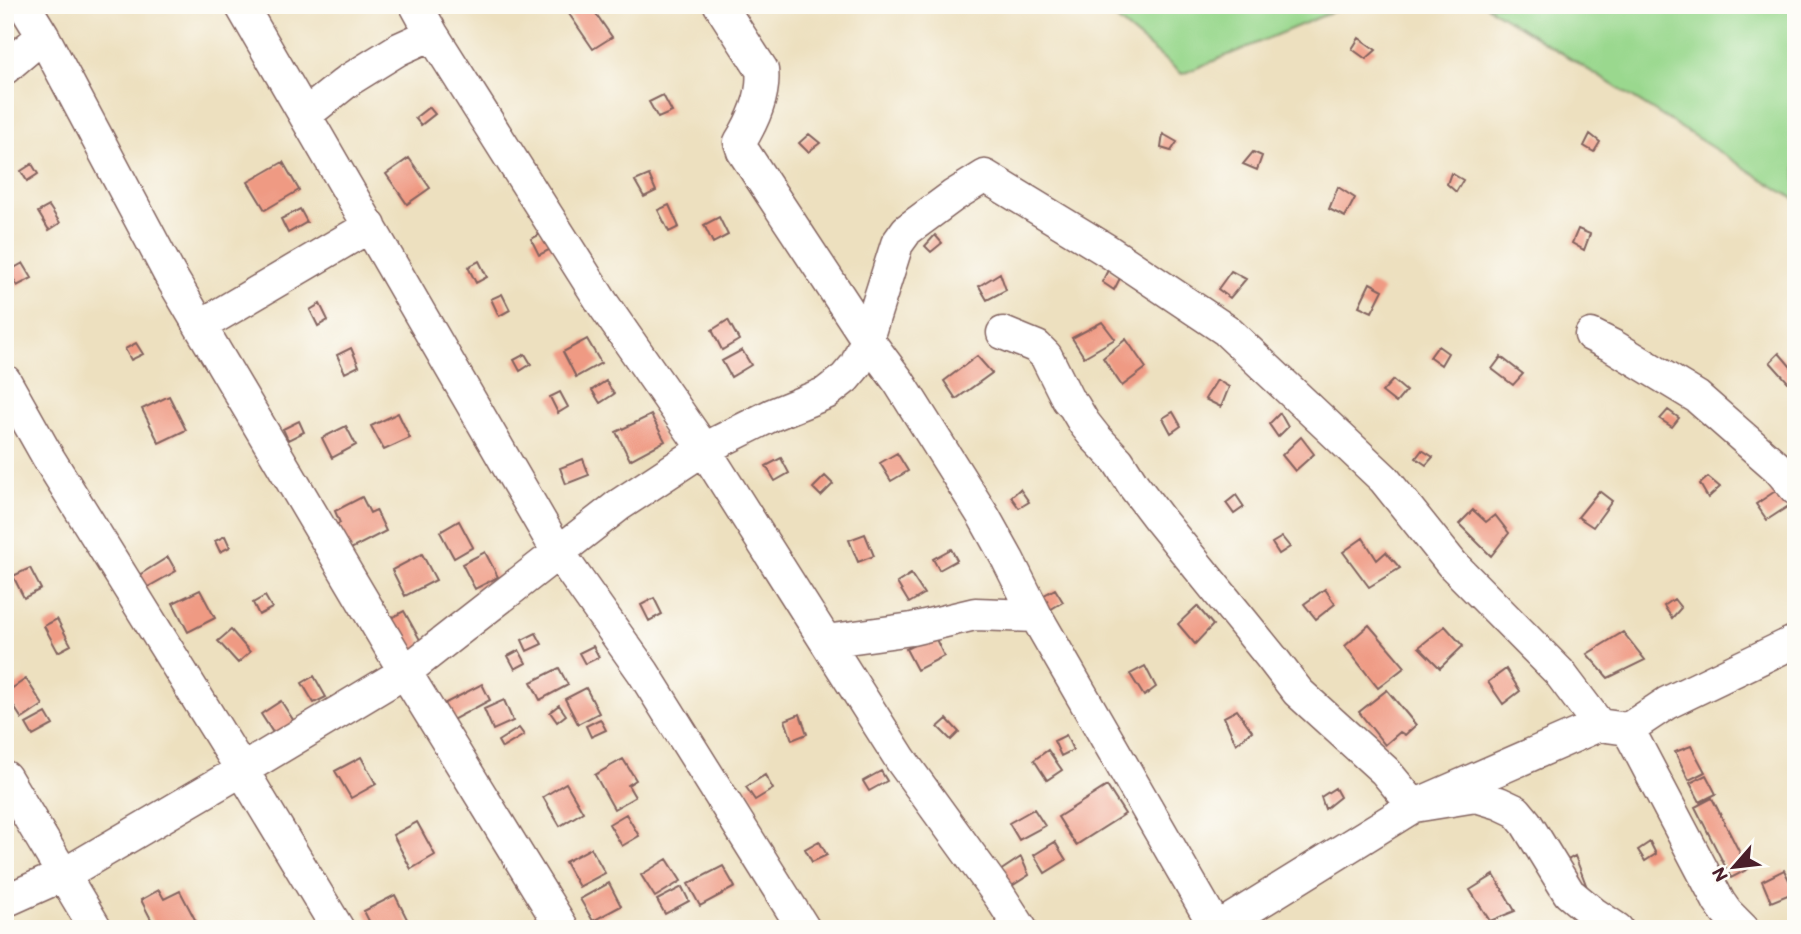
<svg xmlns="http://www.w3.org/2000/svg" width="1801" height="934" viewBox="0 0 1801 934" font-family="Itim,sans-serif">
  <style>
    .green { fill: #9ad88e; stroke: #727c5c; stroke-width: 2 }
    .building { fill: #ef9a83 }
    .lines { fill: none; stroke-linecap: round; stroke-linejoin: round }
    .minor-casing { stroke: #83635f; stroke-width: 35 }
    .minor { stroke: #fff; stroke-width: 32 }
  </style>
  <rect width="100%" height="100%" fill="#fdfcf7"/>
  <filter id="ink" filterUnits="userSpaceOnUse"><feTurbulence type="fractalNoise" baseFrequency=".0143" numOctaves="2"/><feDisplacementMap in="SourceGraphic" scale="14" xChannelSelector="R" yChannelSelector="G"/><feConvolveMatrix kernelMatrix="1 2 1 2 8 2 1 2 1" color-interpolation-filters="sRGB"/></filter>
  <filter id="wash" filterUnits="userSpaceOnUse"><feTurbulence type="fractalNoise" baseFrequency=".00686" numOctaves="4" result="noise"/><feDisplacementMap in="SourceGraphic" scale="28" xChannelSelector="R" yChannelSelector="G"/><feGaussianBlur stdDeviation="1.57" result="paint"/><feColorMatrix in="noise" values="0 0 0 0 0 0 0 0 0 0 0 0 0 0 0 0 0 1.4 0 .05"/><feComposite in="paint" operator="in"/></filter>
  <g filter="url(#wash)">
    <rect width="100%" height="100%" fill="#ede0bf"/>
    <path class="green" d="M1099,5H1349L1182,74Z
      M1485,5H1796V130L1793,132L1796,135V200Z"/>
    <g id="blocks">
      <path class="building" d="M569,5H590L612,37L593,49L565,8Z
        M1359,38L1376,50L1366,59L1352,49Z
        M663,95L672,112L658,118L649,102Z
        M429,107L435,114L421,125L415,118Z
        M809,134L820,143L808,152L799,143Z
        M1163,134L1177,142L1171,151L1161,148Z
        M1590,134L1600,142L1594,152L1584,146Z
        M1253,152L1262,156L1257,170L1243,164Z
        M409,158L430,188L407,204L386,174Z
        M283,162L299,190L265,210L248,182Z
        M32,164L38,174L27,181L21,171Z
        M1451,173L1463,180L1456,192L1447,184Z
        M649,175L656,191L644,197L635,181Z
        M1338,187L1355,198L1345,217L1329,209Z
        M669,205L679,227L669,232L658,210Z
        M49,206L60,223L49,230L38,212Z
        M300,209L307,222L288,233L281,219Z
        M719,217L728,235L713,243L704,225Z
        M1578,229L1590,234L1584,250L1572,243Z
        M546,231L555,247L539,255L531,239Z
        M935,235L942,243L931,252L925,246Z
        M479,261L487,277L476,283L468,267Z
        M23,263L32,278L17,286L9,271Z
        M1108,270L1120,278L1114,290L1102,282Z
        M1231,271L1246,279L1230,298L1218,289Z
        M1000,273L1006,290L987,300L979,286Z
        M1370,283L1383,290L1372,312L1359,306Z
        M502,294L510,310L499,316L491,299Z
        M320,304L328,320L318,326L310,310Z
        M728,320L739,340L722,350L712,330Z
        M1102,322L1115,339L1084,357L1072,338Z
        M587,339L601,363L576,377L563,352Z
        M1126,339L1146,368L1122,386L1103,358Z
        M136,343L143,354L131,360L125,349Z
        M1438,346L1448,353L1441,365L1430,357Z
        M351,348L359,366L345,373L337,355Z
        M742,350L751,365L731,377L722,361Z
        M1779,353L1796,373V391L1770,362Z
        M525,354L531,364L520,371L514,360Z
        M977,356L992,373L956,399L944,381Z
        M1501,357L1523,374L1513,385L1492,369Z
        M1217,380L1229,387L1221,407L1205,399Z
        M1393,380L1406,391L1396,403L1382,392Z
        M606,381L614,394L600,403L592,390Z
        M560,392L568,407L558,413L550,397Z
        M169,396L186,430L159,443L142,409Z
        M1668,410L1679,418L1672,427L1660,419Z
        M1173,412L1181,426L1171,433L1163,418Z
        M398,413L410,438L384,450L371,426Z
        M1280,413L1288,427L1278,437L1269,424Z
        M651,415L665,441L630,460L616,432Z
        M299,421L304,432L288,440L283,429Z
        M346,426L356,445L332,458L322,438Z
        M1301,437L1314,454L1295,471L1282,455Z
        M1422,450L1433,457L1426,465L1416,458Z
        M897,453L908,471L891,481L880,463Z
        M781,458L789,473L775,481L766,466Z
        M583,459L589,475L566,484L560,468Z
        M825,476L833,484L821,496L813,488Z
        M1708,477L1720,487L1708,498L1700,484Z
        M1020,489L1029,502L1019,508L1011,497Z
        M1777,490L1790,505L1767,520L1756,504Z
        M1599,491L1612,501L1593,527L1578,517Z
        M1236,495L1244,507L1234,514L1226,503Z
        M362,497L370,513L376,510L386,531L345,552L332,527L340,523L335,511Z
        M1473,510L1486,522L1495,515L1509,533L1491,556L1459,524Z
        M459,521L473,547L454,558L440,532Z
        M865,534L874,556L858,562L849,540Z
        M225,536L230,547L220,552L215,541Z
        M1282,537L1290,547L1279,554L1272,543Z
        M1363,538L1377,560L1386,552L1400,568L1369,587L1343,552Z
        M951,549L957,560L939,570L933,559Z
        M485,552L498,577L475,589L462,564Z
        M422,554L436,580L405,596L392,570Z
        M168,557L176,571L146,588L139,575Z
        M30,568L41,589L24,598L13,576Z
        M911,574L924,594L909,603L897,583Z
        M1055,589L1063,602L1046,612L1039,598Z
        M1325,589L1335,604L1316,619L1304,604Z
        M200,590L215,618L188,632L173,603Z
        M265,596L272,608L259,615L253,603Z
        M654,598L662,614L649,621L641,605Z
        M1674,599L1681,608L1672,618L1664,606Z
        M1197,606L1213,625L1195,644L1178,624Z
        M404,611L424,647L407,656L387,620Z
        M57,619L71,645L58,652L44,626Z
        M1369,625L1405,667L1378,688L1345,646Z
        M1445,626L1463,646L1440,668L1419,647Z
        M231,630L250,652L238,663L218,641Z
        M1623,632L1645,660L1608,678L1587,654Z
        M536,633L542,644L527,651L522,640Z
        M934,635L944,656L917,670L906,649Z
        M593,646L599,657L585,664L579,653Z
        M519,650L526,663L515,669L508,656Z
        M1145,666L1156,687L1144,696L1130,674Z
        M559,668L568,685L540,700L531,682Z
        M1506,669L1520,691L1503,704L1488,682Z
        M314,676L326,697L314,703L302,683Z
        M26,679L43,705L22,719L5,693Z
        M482,684L490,700L447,723L438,707Z
        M586,688L599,713L578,724L565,699Z
        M1387,690L1416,725L1405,735L1400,732L1385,745L1359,712Z
        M504,700L513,721L493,730L484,709Z
        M281,701L299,729L279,742L261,714Z
        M559,705L566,715L557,722L550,712Z
        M1237,710L1252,731L1236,744L1224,717Z
        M46,713L53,725L33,736L26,724Z
        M800,714L807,734L792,740L785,720Z
        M600,719L606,730L591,737L586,726Z
        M947,719L959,732L951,740L938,727Z
        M519,728L524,735L502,748L498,741Z
        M1066,735L1073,750L1061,756L1054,741Z
        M1691,746L1705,772L1689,780L1675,752Z
        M1048,750L1062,770L1047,780L1034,760Z
        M361,757L376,784L351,798L335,771Z
        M623,759L636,780L628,785L635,797L614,809L595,775Z
        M881,771L887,781L869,791L863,781Z
        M765,775L773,789L755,800L746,787Z
        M1706,775L1716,794L1700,802L1690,783Z
        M566,783L583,812L560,826L543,797Z
        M1107,786L1125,814L1076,845L1058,817Z
        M1335,788L1340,797L1325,809L1321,797Z
        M1712,798L1748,869L1731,878L1695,807Z
        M1034,809L1045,826L1019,840L1009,823Z
        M626,814L639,836L622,846L609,824Z
        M417,822L435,855L411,869L393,835Z
        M819,841L827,855L812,862L805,849Z
        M1055,842L1066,860L1045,873L1034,855Z
        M1650,842L1656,854L1645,861L1638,850Z
        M591,848L605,873L579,887L565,862Z
        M1575,856L1588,890L1581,894L1566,861Z
        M1021,857L1029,875L1007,889L997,873Z
        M667,859L681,881L655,897L641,875Z
        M723,866L735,887L700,906L688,884Z
        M1784,870L1795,892L1771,902L1762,881Z
        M1494,875L1515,911L1490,921L1470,890Z
        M609,883L621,906L593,921L580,899Z
        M682,887L689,901L665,914L657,900Z
        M159,890L164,899L180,891L200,929H156L141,900Z
        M395,895L412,929H373L364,911Z"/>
    </g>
  </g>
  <g filter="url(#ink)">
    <use href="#blocks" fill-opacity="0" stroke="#83635f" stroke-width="2"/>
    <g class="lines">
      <g class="minor-casing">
        <path id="minor" d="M24,5L43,36L170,275L405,672L563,929
          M241,5L558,552L643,672L804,929
          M416,5L432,34L603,304L704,449L901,760L999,895L1021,929
          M720,5L762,70C765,95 753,121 740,142L743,151L867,339L899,382L984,517L1008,560L1036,616L1216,928
          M5,68L43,36
          M305,115L349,80L399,49L432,34
          M200,326L370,226
          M1003,333L1037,347L1046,356L1068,400L1074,406L1084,423L1095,437L1118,461L1134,486L1160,520L1272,658L1298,692L1385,771L1414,806L1476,796L1499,803L1516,811L1526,823L1569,893L1593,913L1617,929
          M1591,335L1613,346L1697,397L1778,468L1796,489
          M5,381L49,459L242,770L338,929
          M826,641L912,629L975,614L1036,616
          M1628,729L1719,902L1726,912L1743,929
          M5,777L96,929
          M5,901L63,875L242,770L405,672L619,505L704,449L772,415L826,393L845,378L856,365L867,339L897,244L907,230L953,196L985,176L1108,251L1226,330L1384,479L1452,564L1559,672L1599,725
          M1216,929L1414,806L1599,725L1628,729L1667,703L1796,641"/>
      </g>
      <use href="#minor" class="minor"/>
    </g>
  </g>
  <rect width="1801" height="934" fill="none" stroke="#fdfcf7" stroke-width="28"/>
  <g transform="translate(1734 867) rotate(242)" stroke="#fdfcf7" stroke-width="5" paint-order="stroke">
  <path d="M0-5L12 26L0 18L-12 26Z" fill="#4a1f2b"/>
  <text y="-10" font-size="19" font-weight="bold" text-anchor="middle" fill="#4a1f2b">N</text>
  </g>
</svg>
